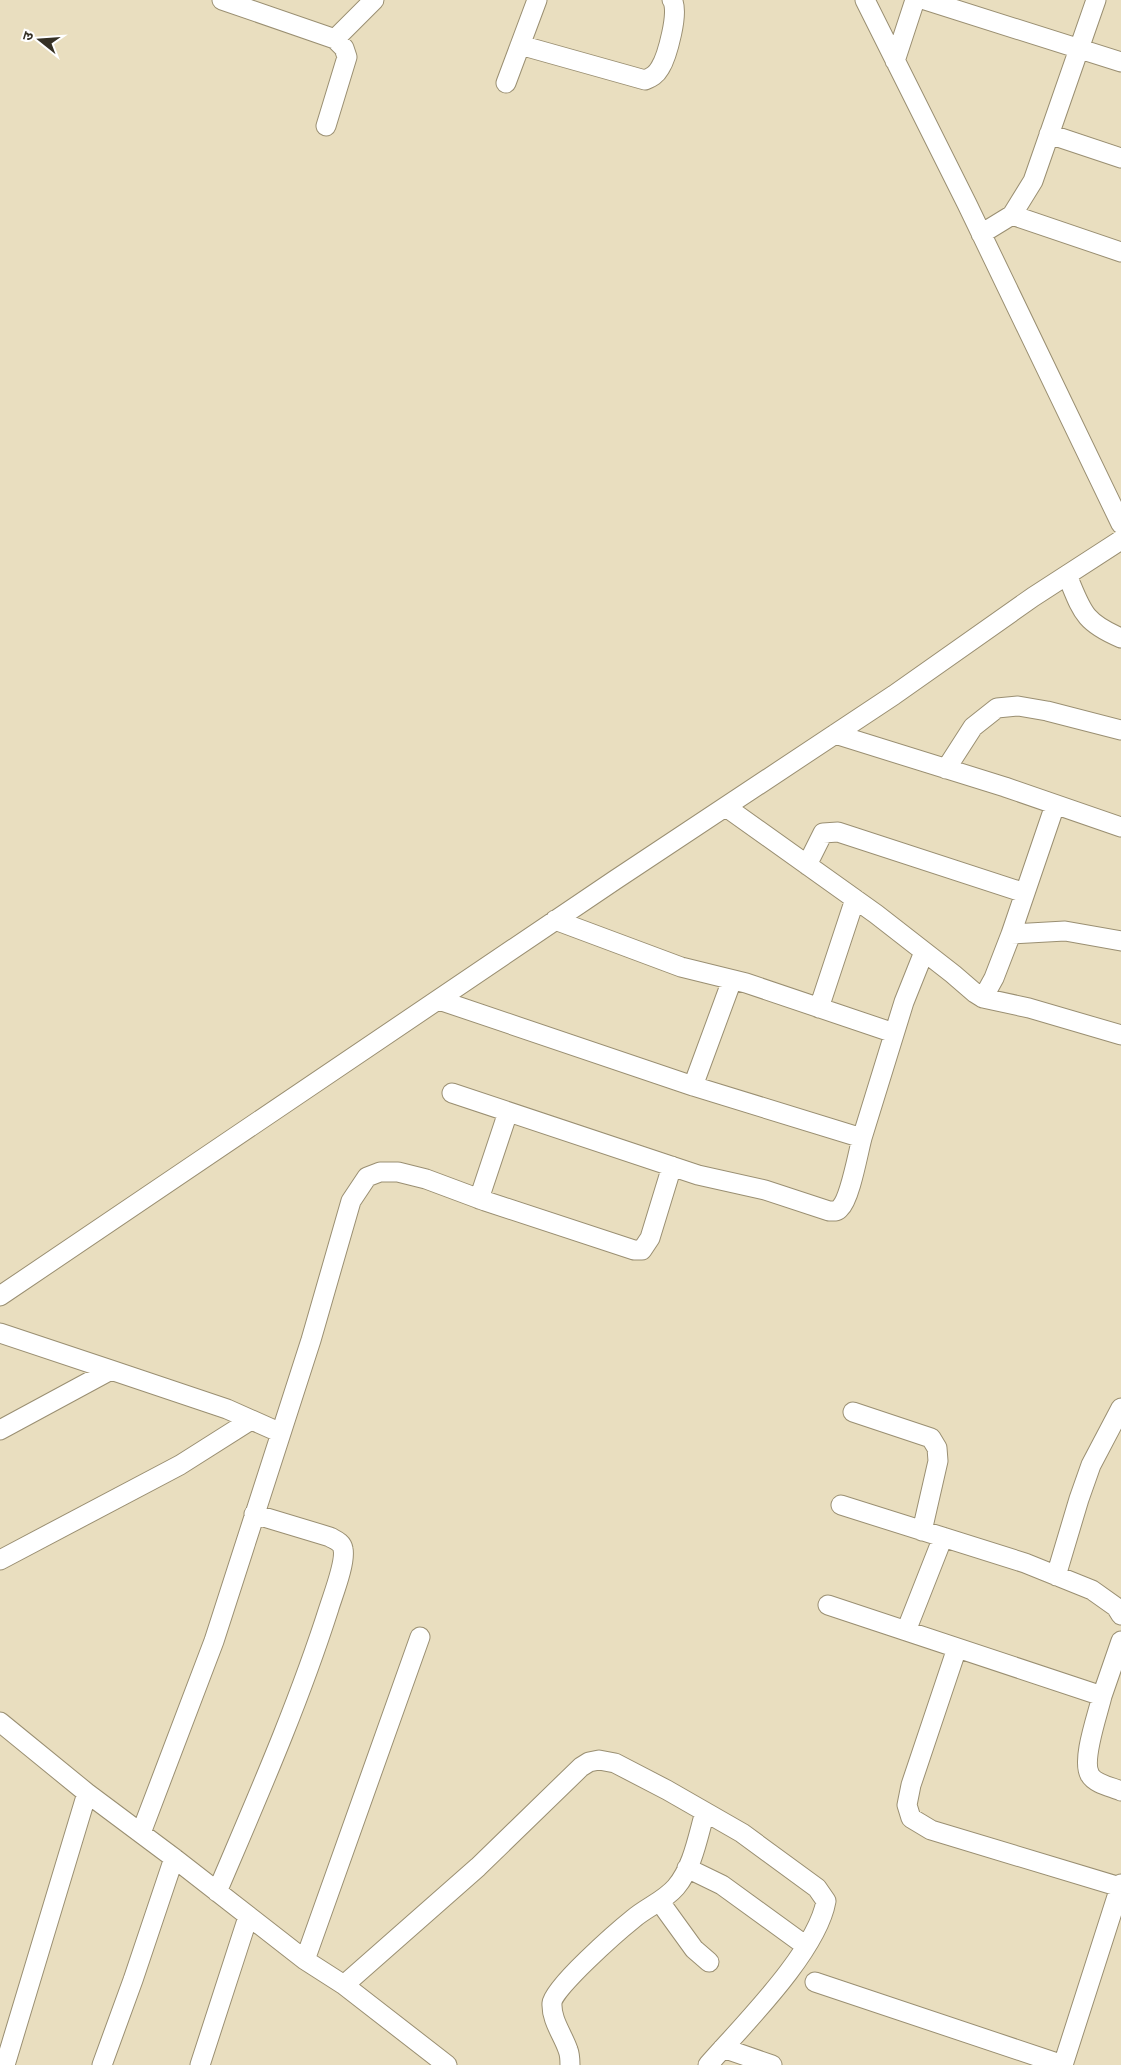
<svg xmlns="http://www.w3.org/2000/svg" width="1121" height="2065" viewBox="0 0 1121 2065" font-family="'DejaVu Sans','Noto Sans Devanagari',sans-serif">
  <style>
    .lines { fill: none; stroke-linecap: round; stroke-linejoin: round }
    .minor-casing { stroke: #9a8f72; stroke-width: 21 }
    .minor { stroke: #fff; stroke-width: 19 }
  </style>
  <rect width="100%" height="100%" fill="#e9debf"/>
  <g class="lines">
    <g class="minor-casing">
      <path id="minor" d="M222,0L335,39L344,48L347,57L326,126
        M865,0L967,204L1121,524
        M925,0L1121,62
        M335,39L374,0
        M520,45L645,80C652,77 656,75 660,68C667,57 680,10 672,0
        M895,61L915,0
        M506,83L537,0
        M1049,134L1121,158
        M1012,215L1121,252
        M981,234L1012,215L1033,181L1096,0
        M1067,575C1082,611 1083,622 1121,638
        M835,734L1005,787L1121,827
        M946,769L973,727L997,708L1018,706L1047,711L1121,730
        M726,807L876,914L953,974L975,993L983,998L994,978L1011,934L1065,931L1121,941
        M807,865L823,833L838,832L1025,893
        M555,920L681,967L746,983L894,1033
        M1011,934L1055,805
        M983,998L1029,1008L1121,1035
        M439,1000L693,1086L862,1138L904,1002L924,952
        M819,1008L855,899
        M693,1086L732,980
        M452,1093L698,1175L765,1190L829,1211C834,1211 837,1212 840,1208C850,1199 858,1153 862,1138
        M479,1199L508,1112
        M0,1296L615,880L894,695L1033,597L1121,540
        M0,1333L111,1370
        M853,1412L931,1438L937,1448L938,1461L922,1531
        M0,1430L111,1370L227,1409L281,1433
        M841,1505L1025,1563L1092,1590L1116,1607L1121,1615
        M0,1560L180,1465L251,1420
        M1056,1576L1079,1499L1091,1465L1121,1408
        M828,1605L1102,1696C1098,1714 1081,1760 1090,1775C1095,1784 1112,1787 1121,1791
        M906,1631L943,1537
        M957,1648L911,1785L907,1805L911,1818L931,1830L1120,1887
        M1102,1696L1121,1641
        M0,1722L87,1793L174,1858L305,1960L344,1985L447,2065
        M141,1833L214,1641L311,1340L351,1201L367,1177L380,1172H398L426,1179L485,1201L634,1250H642L650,1238L672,1166
        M687,1868L722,1885L806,1946
        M217,1892C257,1798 298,1705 329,1608C333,1595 346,1562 343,1549C342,1542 335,1540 330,1537L254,1514
        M660,1902L694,1949L709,1962
        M305,1960L420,1637
        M815,1982L1063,2065L1121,1884
        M344,1985L478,1867L581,1767L589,1762L599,1760L615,1763L667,1790L742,1833L817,1888L826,1901C817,1952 743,2025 708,2065
        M723,2048L772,2065
        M5,2065L87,1793
        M102,2065L133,1980L174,1858
        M200,2065L248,1917
        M570,2065C570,2060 570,2055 568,2050C563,2035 551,2020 552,2003C553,1988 618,1931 633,1919C647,1907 664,1901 676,1887C693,1867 698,1836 705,1812"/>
    </g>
    <use href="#minor" class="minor"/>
  </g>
  <g transform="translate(40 40) rotate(287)" stroke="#ffffff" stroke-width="4" paint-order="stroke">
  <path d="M0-4L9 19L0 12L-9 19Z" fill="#353024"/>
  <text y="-8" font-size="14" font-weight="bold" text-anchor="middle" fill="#353024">उ</text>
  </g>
</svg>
